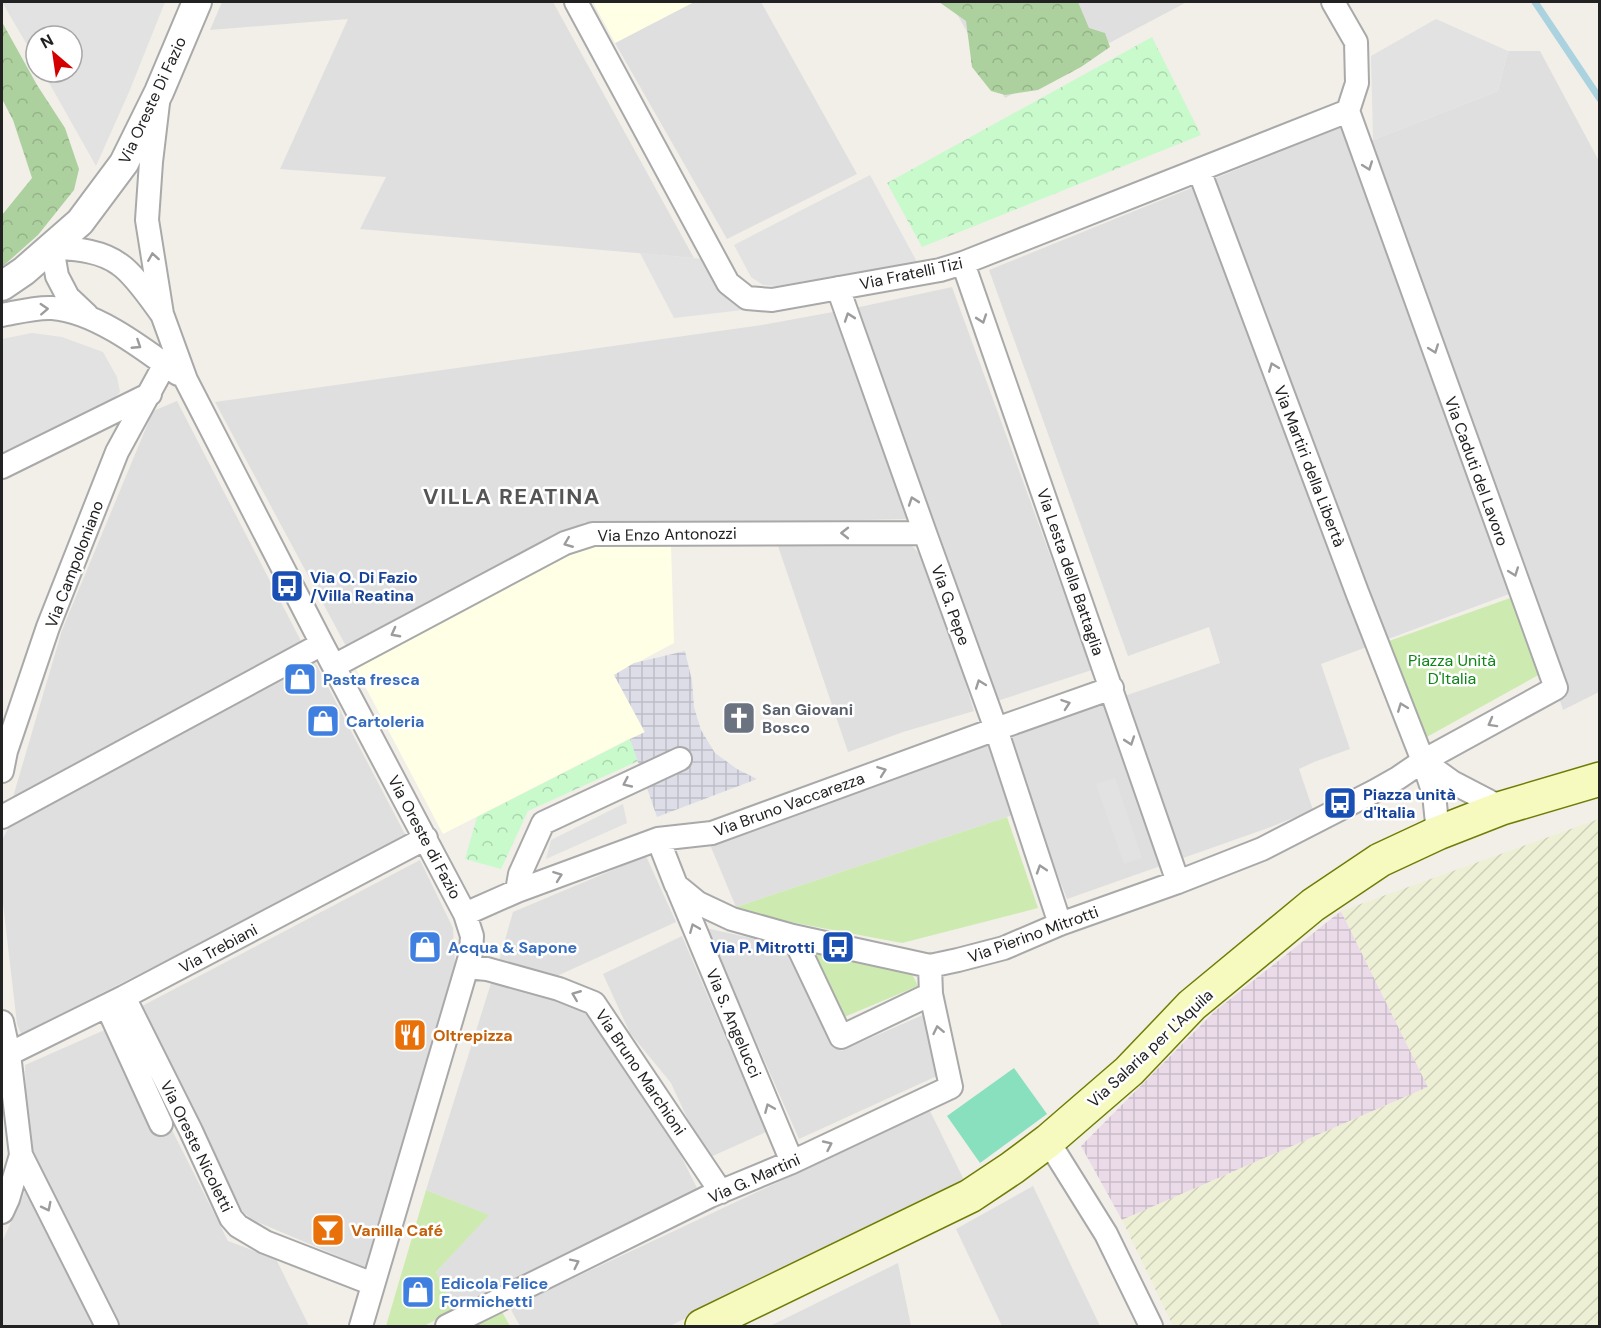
<svg xmlns="http://www.w3.org/2000/svg" width="1601" height="1328" viewBox="0 0 1601 1328" font-family="'DM Sans',sans-serif">
  <style>
    .residential { fill: #e0dfdf }
    .industrial { fill: url(#industrial-grid) }
    .education { fill: #ffffe5 }
    .farmland { fill: url(#farmland-furrows) }
    .grass { fill: #cdebb0 }
    .forest { fill: url(#forest-crowns) }
    .park { fill: url(#park-crowns) }
    .pitch { fill: #88e0be }
    .parking { fill: #e2e2e2 }
    .plaza { fill: url(#plaza-grid) }
    .lines { fill: none; stroke-linecap: round; stroke-linejoin: round }
    .stream { stroke: #aad3df; stroke-width: 7 }
    .minor-casing { stroke: #a9a9a9; stroke-width: 26 }
    .tertiary-casing { stroke: #a9a9a9; stroke-width: 32 }
    .secondary-casing { stroke: #707d05; stroke-width: 36 }
    .minor { stroke: #fff; stroke-width: 22 }
    .tertiary { stroke: #fff; stroke-width: 28 }
    .secondary { stroke: #f7fabf; stroke-width: 33 }
    .oneway { stroke: #9c9c9c }
    .labels { text-anchor: middle; stroke-width: 5; stroke-linejoin: round; paint-order: stroke }
    .street-label { font-size: 16px; fill: #222; stroke: #fff }
    .transit-label { font-size: 16px; font-weight: bold; fill: #164399; stroke: #fff; text-anchor: start }
    .park-label { font-size: 16px; fill: #0c8416; stroke: #fff }
    .shop-label { font-size: 16px; font-weight: bold; fill: #366cbe; stroke: #fff; text-anchor: start }
    .worship-label { font-size: 16px; font-weight: bold; fill: #5b616d; stroke: #fff; text-anchor: start }
    .food-label { font-size: 16px; font-weight: bold; fill: #c56008; stroke: #fff; text-anchor: start }
    .district-label { font-size: 22px; font-weight: bold; letter-spacing: 1.5px; fill: #555; stroke: #fff }
  </style>
  <defs>
    <pattern id="industrial-grid" width="8" height="8" patternUnits="userSpaceOnUse" patternTransform="scale(1.5)"><rect width="8" height="8" fill="#ebdbe8"/><path d="M0 4h8M4 0v8" fill="none" stroke="#c9bcc7"/></pattern>
    <pattern id="farmland-furrows" width="10" height="10" patternUnits="userSpaceOnUse" patternTransform="scale(1.5)"><rect width="10" height="10" fill="#eef0d5"/><path d="M-1 1l2-2M0 10L10 0M9 11l2-2" fill="none" stroke="#ccceb7"/></pattern>
    <pattern id="forest-crowns" width="20" height="18" patternUnits="userSpaceOnUse" patternTransform="scale(1.5)"><rect width="20" height="18" fill="#add19e"/><path d="M2 6a3 3 0 1 1 6 0M12 15a3 3 0 1 1 6 0" fill="none" stroke="#95b388"/></pattern>
    <pattern id="park-crowns" width="20" height="18" patternUnits="userSpaceOnUse" patternTransform="scale(1.5)"><rect width="20" height="18" fill="#c8facc"/><path d="M2 6a3 3 0 1 1 6 0M12 15a3 3 0 1 1 6 0" fill="none" stroke="#acd6af"/></pattern>
    <pattern id="plaza-grid" width="8" height="8" patternUnits="userSpaceOnUse" patternTransform="scale(1.5)"><rect width="8" height="8" fill="#dddde8"/><path d="M0 4h8M4 0v8" fill="none" stroke="#bdbdc7"/></pattern>
  </defs>
  <rect width="100%" height="100%" fill="#f2efe9"/>
  <path class="residential" d="M222,2H553L694,258L360,229L386,177L280,169L348,19L210,30Z
    M694,2H761L857,174L727,239L615,43Z
    M950,2H1187L1005,98Z
    M1508,51H1540L1599,161V692L1563,710L1556,688L1512,593L1321,664L1350,749L1314,762L1299,769L1313,810L1268,828L1067,899L1031,807L1007,817L736,907L708,840L1220,663L1209,627L1128,656L989,270L1349,124L1373,140L1498,91Z
    M952,287L1092,670L994,702L855,308Z
    M833,312L907,519L726,523L585,522L347,648L215,402L762,325Z
    M177,401L303,645L148,723L72,767L13,797L62,630L153,411Z
    M910,544L919,553L960,665L974,711L903,732L848,752L778,546Z
    M315,662L407,838L21,1034L17,1024L2,895V840L10,825Z
    M646,856L676,922L548,980L498,964L513,912Z
    M420,860L453,928L455,963L366,1268L253,1220L243,1212L142,1006Z
    M706,928L791,947L841,1051L925,1014L937,1076L799,1139Z
    M682,936L766,1132L706,1159L671,1083L630,1033L603,974Z
    M492,980L589,1010L680,1154L698,1190L581,1249L531,1271L455,1310L436,1272L488,1215L426,1190Z
    M109,1028L160,1134L171,1128L228,1241L276,1259L309,1326H117L27,1142L25,1065Z
    M930,1111L964,1180L670,1326H520L510,1308Z
    M1033,1186L1100,1326H1002L956,1229Z
    M25,1191L93,1326H2V1242Z
    M898,1263L911,1326H770Z"/>
  <path class="industrial" d="M1341,911L1428,1087L1122,1220L1081,1146L1214,1012Z"/>
  <path class="education" d="M593,2H694L615,43Z
    M671,545L674,643L614,675L645,733L629,739L443,834L356,669L535,569L579,547Z"/>
  <path class="farmland" d="M1599,819V1326H1173L1122,1220L1428,1087L1341,911Z"/>
  <path class="grass" d="M1513,597L1542,673L1425,738L1389,641Z
    M1007,817L1038,908L902,943L747,914L736,907Z
    M813,952L912,974L918,986L842,1018Z
    M426,1190L489,1215L436,1272L455,1310L424,1326H386Z
    M501,1310L510,1326H466Z"/>
  <path class="forest" d="M939,2H1078L1089,28L1105,33L1110,47L1081,67L1038,90L1005,95L991,91L972,67L966,21Z
    M2,22L37,85L65,128L79,169L74,190L38,235L2,267V215L32,178L13,120L2,99Z"/>
  <path class="park" d="M1152,37L1201,135L922,247L887,183Z
    M630,739L638,761L528,811L501,869L465,859L477,817Z"/>
  <path class="pitch" d="M1014,1068L1047,1114L980,1163L947,1116Z"/>
  <path class="parking" d="M2,2H165L129,92L96,166L43,72H72V36H36V60Z
    M1436,19L1508,51L1498,91L1373,140L1371,56Z
    M870,175L917,262L776,286L763,285L751,277L734,245Z
    M640,253L703,259L721,293L742,310L674,318Z
    M32,333L62,337L103,352L117,377L120,392L106,408L2,454V339Z
    M1115,778L1142,858L1124,864L1096,784Z
    M623,804L627,823L546,859L551,840Z"/>
  <path class="plaza" d="M685,651L692,681L694,707L701,730L715,753L737,769L757,779L657,817L630,739L645,732L614,675L634,663Z"/>
  <g class="lines">
    <path class="stream" d="M1535,2L1600,99"/>
    <g class="minor-casing">
      <path id="minor" d="M576,2L728,283L747,298L772,300L940,270L963,263L1348,111L1357,83L1356,42L1333,2
        M158,103L151,162L147,220L162,314L186,380L322,644L465,914L472,936L471,953L361,1326
        M1199,170L1357,592L1423,761
        M963,263L1178,882
        M838,288L925,533L996,729L1060,924
        M2,315C18,312 36,307 52,308C95,311 144,349 178,374
        M87,315L68,297L57,276L52,247C74,249 100,250 119,264C134,274 150,298 161,313
        M2,467L150,394
        M334,666L565,543L593,534L925,533
        M2,771L6,751L48,627L117,452L165,364
        M2,817L322,644
        M1438,833L1434,794L1423,761L1452,782L1502,808
        M658,839L676,885L698,903L732,919L793,936L930,966L958,960L1004,948L1060,924L1178,882L1262,849L1375,791L1398,778L1423,761L1556,688L1348,111
        M678,889L792,1162
        M517,891L520,874L543,823L680,759
        M465,914L517,891L658,839L712,833L996,729L1112,688
        M793,936L841,1037L931,994
        M467,967L487,969L559,989L594,1003L721,1192
        M124,997L191,1131L231,1218L238,1226L265,1242L373,1284
        M107,1006L161,1124
        M2,1022L9,1054L21,1155L8,1199L2,1212
        M9,1054L124,997L426,838
        M1048,1141L1106,1234L1151,1326
        M21,1155L107,1326
        M447,1326L710,1196L792,1162L951,1087L931,994L930,966"/>
    </g>
    <g class="tertiary-casing">
      <path id="tertiary" d="M2,286L24,271L80,222L124,163L159,92L197,2"/>
    </g>
    <g class="secondary-casing">
      <path id="secondary" d="M702,1326L970,1196L1012,1168L1048,1141L1129,1071L1192,1005L1313,905L1380,860L1438,833L1502,808L1600,779"/>
    </g>
    <use href="#minor" class="minor"/>
    <use href="#tertiary" class="tertiary"/>
    <use href="#secondary" class="secondary"/>
  </g>
  <defs><path id="oneway-chevron" d="M-2-3.5L2.5 0L-2 3.5" fill="none" stroke-width="1.6" stroke-linecap="round" stroke-linejoin="round" transform="scale(1.5)"/></defs>
  <g class="oneway">
    <use href="#oneway-chevron" transform="translate(1368 166) rotate(70)"/>
    <use href="#oneway-chevron" transform="translate(153 257) rotate(-99)"/>
    <use href="#oneway-chevron" transform="translate(44 309) rotate(-3)"/>
    <use href="#oneway-chevron" transform="translate(849 317) rotate(-109)"/>
    <use href="#oneway-chevron" transform="translate(982 319) rotate(71)"/>
    <use href="#oneway-chevron" transform="translate(137 345) rotate(33)"/>
    <use href="#oneway-chevron" transform="translate(1434 349) rotate(70)"/>
    <use href="#oneway-chevron" transform="translate(1273 367) rotate(-111)"/>
    <use href="#oneway-chevron" transform="translate(913 501) rotate(-109)"/>
    <use href="#oneway-chevron" transform="translate(845 533) rotate(180)"/>
    <use href="#oneway-chevron" transform="translate(568 543) rotate(158)"/>
    <use href="#oneway-chevron" transform="translate(1514 572) rotate(70)"/>
    <use href="#oneway-chevron" transform="translate(395 633) rotate(152)"/>
    <use href="#oneway-chevron" transform="translate(980 684) rotate(-110)"/>
    <use href="#oneway-chevron" transform="translate(1066 704) rotate(-19)"/>
    <use href="#oneway-chevron" transform="translate(1402 707) rotate(-111)"/>
    <use href="#oneway-chevron" transform="translate(1492 723) rotate(151)"/>
    <use href="#oneway-chevron" transform="translate(1130 741) rotate(71)"/>
    <use href="#oneway-chevron" transform="translate(882 771) rotate(-20)"/>
    <use href="#oneway-chevron" transform="translate(627 783) rotate(155)"/>
    <use href="#oneway-chevron" transform="translate(1041 869) rotate(-108)"/>
    <use href="#oneway-chevron" transform="translate(558 876) rotate(-20)"/>
    <use href="#oneway-chevron" transform="translate(694 928) rotate(-112)"/>
    <use href="#oneway-chevron" transform="translate(576 995) rotate(-158)"/>
    <use href="#oneway-chevron" transform="translate(938 1030) rotate(-102)"/>
    <use href="#oneway-chevron" transform="translate(769 1108) rotate(-113)"/>
    <use href="#oneway-chevron" transform="translate(828 1145) rotate(-25)"/>
    <use href="#oneway-chevron" transform="translate(47 1207) rotate(63)"/>
    <use href="#oneway-chevron" transform="translate(575 1263) rotate(-26)"/>
  </g>
  <defs>
    <g id="bus-square" transform="scale(1.725)"><rect x="-9" y="-9" width="18" height="18" rx="4" fill="#1a4fb4" stroke="#fff"/><path d="M-5-6H5V4H4V6H2V4H-2V6H-4V4H-5ZM-3.5-4V0h7V-4ZM-3.5 1.2v1.5H-2V1.2ZM2 1.2v1.5H3.5V1.2Z" fill="#fff"/></g>
    <g id="shop-square" transform="scale(1.725)"><rect x="-9" y="-9" width="18" height="18" rx="4" fill="#3f7fe0" stroke="#fff"/><path d="M-5-2.5h2.3a2.7 3.5 0 0 1 5.4 0H5L5.5 6h-11ZM-1.5-2.5h3a1.5 2.3 0 0 0-3 0Z" fill="#fff"/></g>
    <g id="church-square" transform="scale(1.725)"><rect x="-9" y="-9" width="18" height="18" rx="4" fill="#6b7280" stroke="#fff"/><path d="M-1.2-6h2.4v3.5h3.3v2.4h-3.3V6h-2.4V-.1h-3.3v-2.4h3.3Z" fill="#fff"/></g>
    <g id="restaurant-square" transform="scale(1.725)"><rect x="-9" y="-9" width="18" height="18" rx="4" fill="#e8710a" stroke="#fff"/><path d="M-5-6h1v4h1v-4h1v4h1v-4h1v5L-1.5 .5V6h-2V.5L-5-1ZM5-6V6H3V1.5H1.5Q1.5-4 5-6Z" fill="#fff"/></g>
    <g id="bar-square" transform="scale(1.725)"><rect x="-9" y="-9" width="18" height="18" rx="4" fill="#e8710a" stroke="#fff"/><path d="M-6-5H6L.8 .8V4.5H3.5V6h-7V4.5H-.8V.8Z" fill="#fff"/></g>
  </defs>
  <g fill-rule="evenodd">
    <use href="#bus-square" x="287" y="586"/>
    <use href="#shop-square" x="300" y="679"/>
    <use href="#church-square" x="739" y="718"/>
    <use href="#shop-square" x="323" y="721"/>
    <use href="#bus-square" x="1340" y="803"/>
    <use href="#shop-square" x="425" y="947"/>
    <use href="#bus-square" x="838" y="947"/>
    <use href="#restaurant-square" x="410" y="1035"/>
    <use href="#bar-square" x="328" y="1230"/>
    <use href="#shop-square" x="418" y="1292"/>
  </g>
  <g class="labels">
    <g class="street-label">
      <text transform="translate(152 100) rotate(-65)" y="6">Via Oreste Di Fazio</text>
      <text transform="translate(911 273) rotate(-12)" y="6">Via Fratelli Tizi</text>
      <text transform="translate(1310 466) rotate(69)" y="6">Via Martiri della Libertà</text>
      <text transform="translate(1477 471) rotate(70)" y="6">Via Caduti del Lavoro</text>
      <text transform="translate(667 534) rotate(-1)" y="6">Via Enzo Antonozzi</text>
      <text transform="translate(74 564) rotate(-69)" y="6">Via Campoloniano</text>
      <text transform="translate(1071 572) rotate(71)" y="6">Via Lesta della Battaglia</text>
      <text transform="translate(951 605) rotate(70)" y="6">Via G. Pepe</text>
      <text transform="translate(789 804) rotate(-20)" y="6">Via Bruno Vaccarezza</text>
      <text transform="translate(425 837) rotate(62)" y="6">Via Oreste di Fazio</text>
      <text transform="translate(1033 934) rotate(-20)" y="6">Via Pierino Mitrotti</text>
      <text transform="translate(218 948) rotate(-28)" y="6">Via Trebiani</text>
      <text transform="translate(734 1023) rotate(67)" y="6">Via S. Angelucci</text>
      <text transform="translate(1150 1048) rotate(-43)" y="6">Via Salaria per L'Aquila</text>
      <text transform="translate(641 1072) rotate(56)" y="6">Via Bruno Marchioni</text>
      <text transform="translate(197 1146) rotate(64)" y="6">Via Oreste Nicoletti</text>
      <text transform="translate(754 1178) rotate(-24)" y="6">Via G. Martini</text>
    </g>
    <g class="transit-label">
      <text x="310" y="583">Via O. Di Fazio<tspan x="310" dy="18">/Villa Reatina</tspan></text>
      <text x="1363" y="800">Piazza unità<tspan x="1363" dy="18">d'Italia</tspan></text>
      <text x="815" y="953" text-anchor="end">Via P. Mitrotti</text>
    </g>
    <g class="park-label">
      <text x="1452" y="666">Piazza Unità<tspan x="1452" dy="18">D'Italia</tspan></text>
    </g>
    <g class="shop-label">
      <text x="323" y="685">Pasta fresca</text>
      <text x="346" y="727">Cartoleria</text>
      <text x="448" y="953">Acqua &amp; Sapone</text>
      <text x="441" y="1289">Edicola Felice<tspan x="441" dy="18">Formichetti</tspan></text>
    </g>
    <g class="worship-label">
      <text x="762" y="715">San Giovani<tspan x="762" dy="18">Bosco</tspan></text>
    </g>
    <g class="food-label">
      <text x="433" y="1041">Oltrepizza</text>
      <text x="351" y="1236">Vanilla Café</text>
    </g>
    <g class="district-label">
      <text x="512" y="504">VILLA REATINA</text>
    </g>
  </g>
  <rect width="1601" height="1328" fill="none" stroke="#222222" stroke-width="6"/>
  <g transform="translate(54 54) rotate(331)"><circle r="28" fill="#ffffff" stroke="#a7a7a7" stroke-width="1.5"/>
  <path d="M0-4.5L10 22L0 15L-10 22Z" fill="#d40000"/>
  <text y="-9" font-size="16" font-weight="bold" text-anchor="middle" fill="#222222">N</text>
  </g>
</svg>
